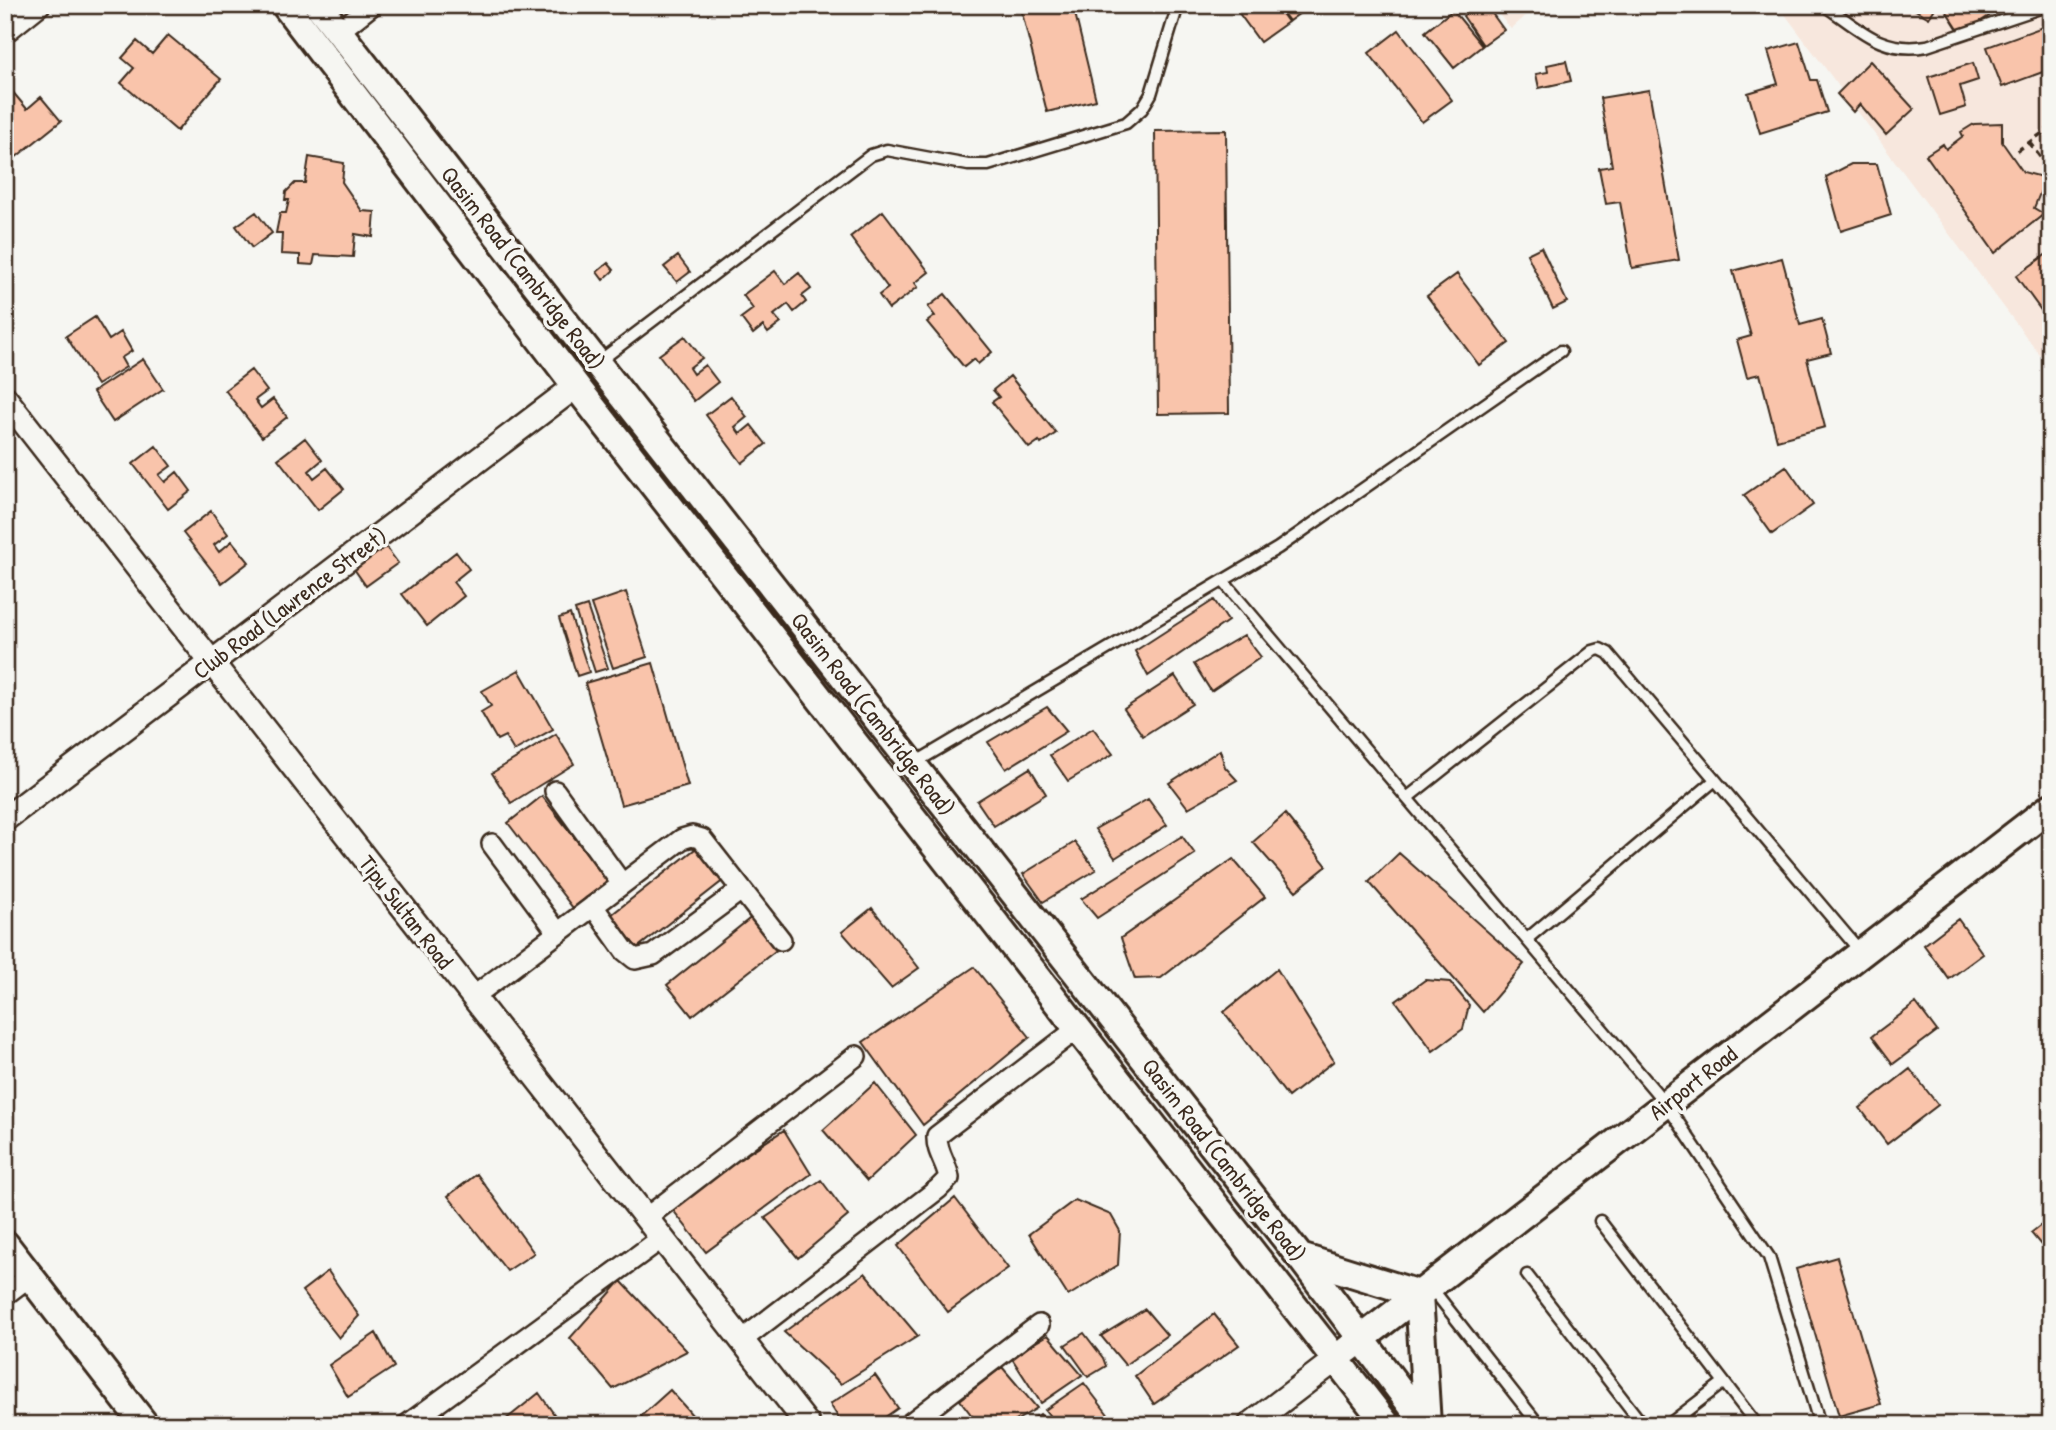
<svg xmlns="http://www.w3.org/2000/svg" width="2056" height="1430" viewBox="0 0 2056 1430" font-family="'Patrick Hand',sans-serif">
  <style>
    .built { fill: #f7e7dd }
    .building { fill: #f9c4ab; stroke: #3b2a1e; stroke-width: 2 }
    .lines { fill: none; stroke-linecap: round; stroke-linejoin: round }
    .service-casing { stroke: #3b2a1e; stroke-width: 15 }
    .minor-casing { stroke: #3b2a1e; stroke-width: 24 }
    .tertiary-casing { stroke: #3b2a1e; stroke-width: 28 }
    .secondary-casing { stroke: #3b2a1e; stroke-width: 32 }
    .path { stroke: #3b2a1e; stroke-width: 3.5; stroke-dasharray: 7 5; stroke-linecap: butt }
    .service { stroke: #f6f6f2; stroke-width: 10 }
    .minor { stroke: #f6f6f2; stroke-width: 19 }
    .tertiary { stroke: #f6f6f2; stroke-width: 23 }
    .secondary { stroke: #f6f6f2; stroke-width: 26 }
    .labels { text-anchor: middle; stroke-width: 7; stroke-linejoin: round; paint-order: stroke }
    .street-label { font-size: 23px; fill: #3b2a1e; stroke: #f6f6f2 }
  </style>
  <rect width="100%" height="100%" fill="#f6f6f2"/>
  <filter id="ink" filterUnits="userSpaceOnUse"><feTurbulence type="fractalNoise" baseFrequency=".0143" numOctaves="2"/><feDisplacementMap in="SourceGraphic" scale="14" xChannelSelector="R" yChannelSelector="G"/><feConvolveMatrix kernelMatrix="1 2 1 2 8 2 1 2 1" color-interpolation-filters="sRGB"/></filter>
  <g filter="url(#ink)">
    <path class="built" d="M1491,5H1538L1511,29Z
      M1778,5H2051V370Z"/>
    <path class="building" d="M1020,5H1073L1096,100L1047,112Z
      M1233,5H1276L1288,22L1260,42Z
      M1277,5H1311L1289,21Z
      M1479,5H1486L1504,30L1483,45L1463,16Z
      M1907,5H1937L1929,18Z
      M1951,5H1986L1992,14L1961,34L1945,9Z
      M1453,10L1482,46L1454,68L1425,32Z
      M2051,24V69L2002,87L1987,47Z
      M1399,30L1452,100L1422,122L1369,53Z
      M168,35L221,79L177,131L121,83L134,68L122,58L137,41L152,54Z
      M1799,42L1811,80H1817L1827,112L1760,133L1748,93L1778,84L1768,51Z
      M1566,61L1571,81L1539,88L1536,74L1548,72L1547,65Z
      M1870,61L1914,109L1886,135L1860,104L1853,112L1837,94Z
      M1973,63L1978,80L1960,86L1966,107L1940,115L1928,77Z
      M11,90L27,109L41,97L61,121L5,166V95Z
      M1649,90L1679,260L1632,268L1620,202L1606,204L1599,168L1612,166L1600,98Z
      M2002,123V142L2023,172L2046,178L2034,208L2044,214L1995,253L1926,155L1943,144L1946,149L1963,136L1961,132L1974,124Z
      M1226,130L1229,413L1158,414L1155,131Z
      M309,157L344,163L342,182L362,211L375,212L373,237L355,234L353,257L315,255L313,265L300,264V255L281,254L282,233H276L280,213H286L289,200H285L286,192L295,183H305Z
      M1851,164H1877L1891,215L1841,231L1826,177Z
      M883,211L929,272L915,283L918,287L889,309L879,295L888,288L850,237Z
      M256,212L272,233L252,248L236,226Z
      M1541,247L1567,302L1553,309L1527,254Z
      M2051,251V324L2016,276Z
      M678,256L690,272L677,282L664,267Z
      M1782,258L1800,325L1822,319L1831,353L1807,359L1825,427L1777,440L1760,374L1747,377L1737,340L1751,336L1733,271Z
      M608,263L614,270L603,280L597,272Z
      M775,271L785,284L799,273L811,289L802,296L806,302L794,312L788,304L774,315L781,323L768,333L763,326L753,334L741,318L753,309L743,295Z
      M1457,274L1509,343L1479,365L1427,296Z
      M945,294L992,352L978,364L974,359L964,367L927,322L935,316L928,307Z
      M95,317L109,340L121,332L132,351L121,358L126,367L97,385L66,336Z
      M685,336L702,358L689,368L693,374L705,365L718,382L694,401L659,355Z
      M143,359L163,389L113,422L93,392Z
      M251,370L267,391L255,400L261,408L273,399L287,417L262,437L225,390Z
      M1010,376L1056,433L1041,444L1039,441L1029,448L992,402L999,397L993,390Z
      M731,396L747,417L735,427L740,434L751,425L766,444L742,463L706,415Z
      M305,438L322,460L309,471L314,478L327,468L344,489L318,510L278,459Z
      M156,446L171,466L159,475L165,482L177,472L191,491L168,509L133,464Z
      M1786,466L1813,505L1772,534L1744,495Z
      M211,511L228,534L214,545L219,552L232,541L249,562L222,583L183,533Z
      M383,543L398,563L366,586L352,566Z
      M456,552L469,569L453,582L464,596L427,626L402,594Z
      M626,592L647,657L613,668L591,604Z
      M1214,600L1228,621L1148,676L1135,651Z
      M587,606L608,668L595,672L575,610Z
      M570,614L589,672L577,676L559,618Z
      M1244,635L1261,657L1211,691L1194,664Z
      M653,663L688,786L621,805L585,683Z
      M519,670L553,729L514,751L505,736L497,740L481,712L491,706L482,691Z
      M1175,676L1193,704L1143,736L1124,709Z
      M1047,707L1067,731L1006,769L988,742Z
      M1093,728L1113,754L1068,781L1050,755Z
      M556,734L574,764L511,803L492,773Z
      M1220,750L1225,767L1237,780L1188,808L1169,783Z
      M1030,768L1046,794L994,826L977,801Z
      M542,796L608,881L573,908L508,823Z
      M1148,799L1167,825L1115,858L1095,829Z
      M1285,814L1327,866L1296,891L1253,842Z
      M1182,836L1195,854L1097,918L1081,899Z
      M1075,842L1096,870L1043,902L1023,874Z
      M699,846L725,879L637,948L611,915Z
      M1399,853L1524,964L1483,1012L1369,882Z
      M1233,859L1265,897L1161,978L1135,979L1121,938Z
      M872,908L919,968L891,988L842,932Z
      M753,916L779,948L692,1016L667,985Z
      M1958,919L1983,954L1949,979L1924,945Z
      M974,967L1030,1037L923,1125L863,1042Z
      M1277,969L1334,1061L1288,1097L1224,1012Z
      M1425,980L1450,982L1469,1005L1463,1029L1433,1051L1396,1001Z
      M1916,1003L1937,1031L1893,1064L1872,1036Z
      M1910,1069L1938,1105L1887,1144L1860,1108Z
      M875,1083L916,1135L867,1181L823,1130Z
      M784,1130L811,1174L706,1252L669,1205Z
      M477,1174L534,1253L507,1271L448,1196Z
      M821,1180L848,1216L798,1258L765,1218Z
      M955,1198L1008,1268L948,1312L898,1246Z
      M1075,1200L1111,1215L1120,1231L1118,1265L1068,1296L1029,1234Z
      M2050,1218L2051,1247L2046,1251L2031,1233Z
      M1837,1257L1881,1404L1839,1416L1796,1269Z
      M328,1271L359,1316L339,1338L302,1291Z
      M865,1273L918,1336L841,1384L784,1332Z
      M621,1281L687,1351L613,1389L570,1338Z
      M1145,1309L1167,1335L1125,1365L1101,1336Z
      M1214,1314L1239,1345L1154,1404L1135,1376Z
      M376,1333L394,1367L348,1397L329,1365Z
      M1084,1333L1103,1358L1106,1366L1088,1377L1065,1345Z
      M1048,1335L1082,1375L1041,1403L1011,1357Z
      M1002,1367L1037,1408L1009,1425H979L960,1400Z
      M875,1375L898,1408L874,1425H843L830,1404Z
      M1084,1383L1116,1425H1057L1045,1410Z
      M670,1390L701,1425H648L641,1416Z
      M539,1393L556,1417L546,1425H499Z
      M1040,1414L1050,1425H1023Z"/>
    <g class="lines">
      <g class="service-casing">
        <path id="service" d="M1824,5C1860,29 1881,54 1927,46L2049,5
          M597,363L871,155L887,150L968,165H988L1126,123L1142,109L1151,94L1178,5
          M1223,581L1666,1104L1769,1257L1820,1425
          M913,764L1278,548L1561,351
          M1407,798L1593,651L1600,649L1608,653L1860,951
          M1527,939L1714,781
          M1600,1221L1757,1425
          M1527,1275L1643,1425
          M1430,1286L1539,1425
          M1668,1425L1724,1382"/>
      </g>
      <g class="minor-casing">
        <path id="minor" d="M339,31L372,5
          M5,33L40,5
          M555,791L622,884
          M492,844L558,933
          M593,906L625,951L635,959L653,955L741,890
          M473,997L682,839L692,836L702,839L781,940
          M646,1218L856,1056
          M5,1295L30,1276
          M742,1340L938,1189L949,1178C947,1163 936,1152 937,1136L1077,1029
          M407,1425L662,1238
          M908,1425L1039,1325"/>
      </g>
      <g class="tertiary-casing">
        <path id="tertiary" d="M5,398L808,1425
          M5,819L576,386
          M1250,1425L1335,1360"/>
      </g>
      <g class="secondary-casing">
        <path id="secondary" d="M285,5L576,386L1387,1425
          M318,5L597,363L1300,1257L1426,1425
          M5,1244L145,1425
          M1300,1257L1419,1294L1427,1425
          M1347,1350L2051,807"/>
      </g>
      <path class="path" d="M2029,142L2051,172
        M2017,151L2051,127"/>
      <use href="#service" class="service"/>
      <use href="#minor" class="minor"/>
      <use href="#tertiary" class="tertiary"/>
      <use href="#secondary" class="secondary"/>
    </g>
  </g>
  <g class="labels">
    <g class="street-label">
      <text transform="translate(523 268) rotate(52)" y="8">Qasim Road (Cambridge Road)</text>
      <text transform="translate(290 603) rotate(-37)" y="8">Club Road (Lawrence Street)</text>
      <text transform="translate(873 714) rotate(52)" y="8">Qasim Road (Cambridge Road)</text>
      <text transform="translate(406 912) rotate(52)" y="8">Tipu Sultan Road</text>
      <text transform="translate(1693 1083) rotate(-38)" y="8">Airport Road</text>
      <text transform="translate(1224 1160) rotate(52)" y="8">Qasim Road (Cambridge Road)</text>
    </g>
  </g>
  <rect width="2056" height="1430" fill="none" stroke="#f6f6f2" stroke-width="28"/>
  <rect x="14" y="14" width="2028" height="1402" fill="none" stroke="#3b2a1e" stroke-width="2.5" filter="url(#ink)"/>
</svg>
